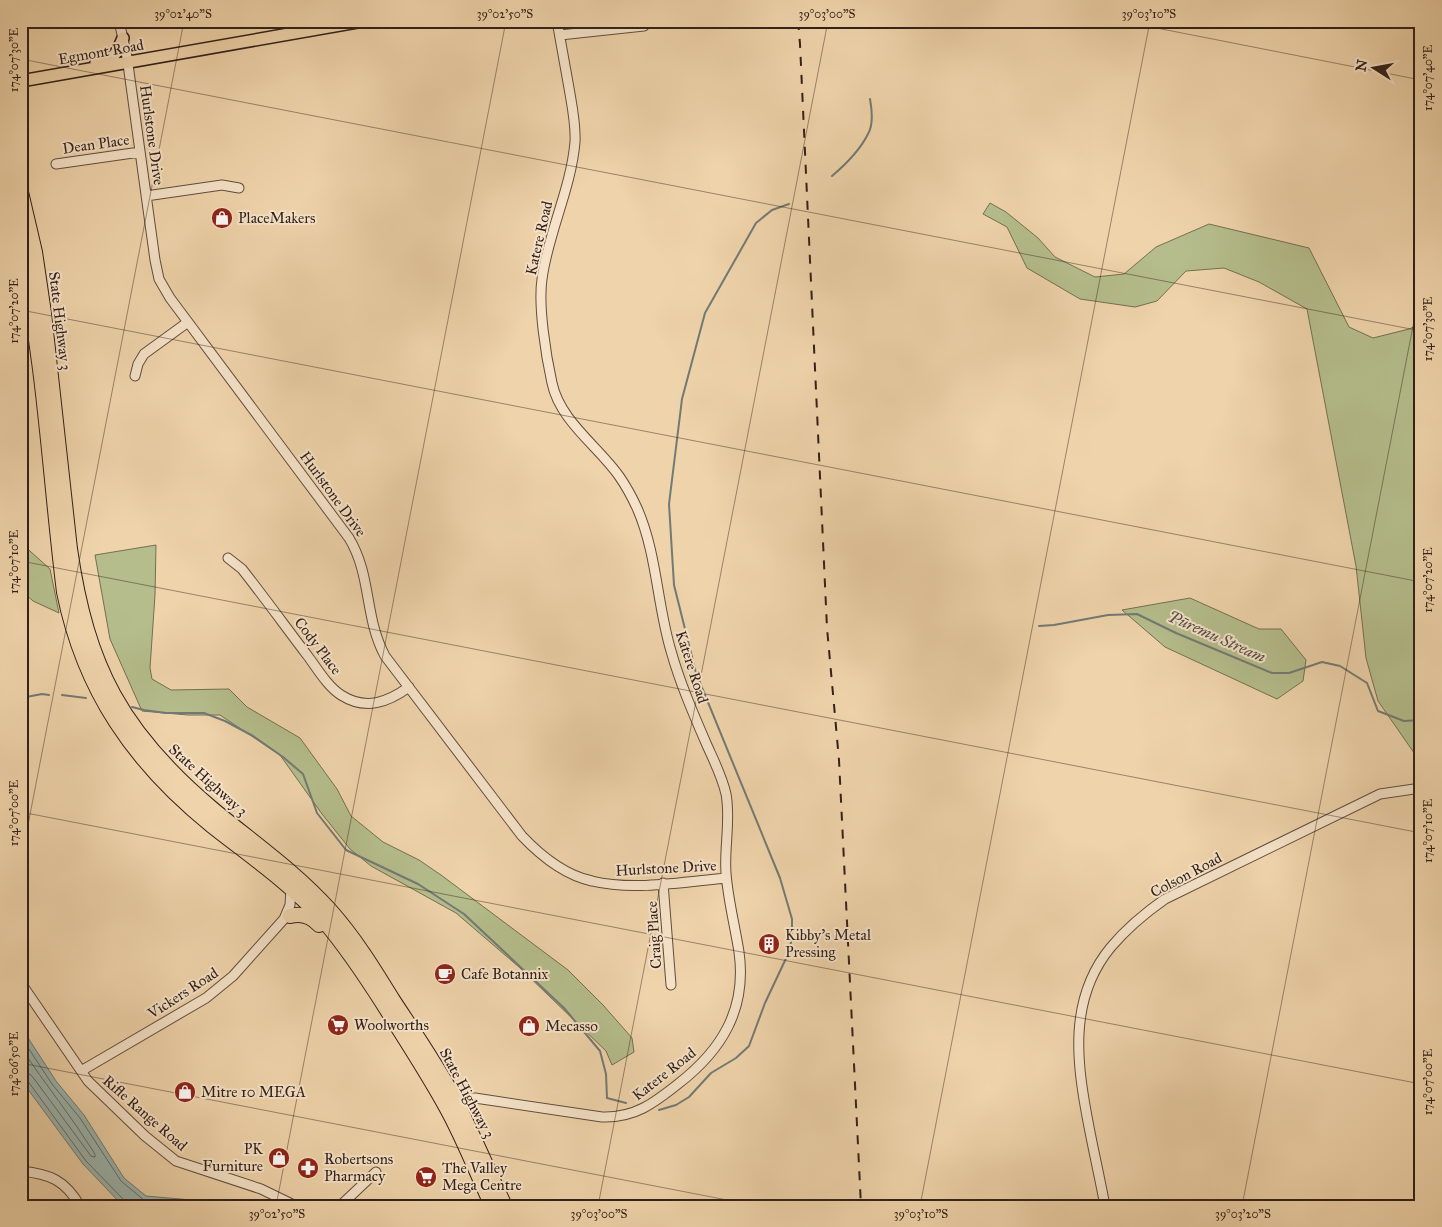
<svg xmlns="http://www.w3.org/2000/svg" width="1442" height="1227" viewBox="0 0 1442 1227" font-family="'IM FELL Great Primer',serif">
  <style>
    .green { fill: #b5bd8c; stroke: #746f53 }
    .water { fill: #9cb6b1; stroke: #727a75 }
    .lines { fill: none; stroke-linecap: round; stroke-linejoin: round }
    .shore { stroke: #676c66; stroke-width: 1 }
    .stream { stroke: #727a75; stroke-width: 2 }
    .minor-casing { stroke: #614e3e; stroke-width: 11 }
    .major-casing { stroke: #32211a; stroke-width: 14 }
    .highway-casing { stroke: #32211a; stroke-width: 16 }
    .minor { stroke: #f5e2c8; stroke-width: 9 }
    .major { stroke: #efd3aa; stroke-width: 11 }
    .highway { stroke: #efd3aa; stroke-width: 14 }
    .rail { stroke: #32211a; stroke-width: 2; stroke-dasharray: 9 9; stroke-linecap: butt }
    .ticks { fill: none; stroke: #32211a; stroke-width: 1; stroke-opacity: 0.45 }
    .labels { text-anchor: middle; stroke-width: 4; stroke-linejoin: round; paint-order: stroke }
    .street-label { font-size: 15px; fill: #32211a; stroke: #f5e2c8 }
    .poi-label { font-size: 15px; fill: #32211a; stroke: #f5e2c8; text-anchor: start }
    .water-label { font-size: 16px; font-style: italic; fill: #524e47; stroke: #f5e2c8 }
    .neatline { fill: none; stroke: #32211a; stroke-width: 2 }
    .ticks-label { font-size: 12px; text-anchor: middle; fill: #32211a }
  </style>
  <rect width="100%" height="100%" fill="#efd3aa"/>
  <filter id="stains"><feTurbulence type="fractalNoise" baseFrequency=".004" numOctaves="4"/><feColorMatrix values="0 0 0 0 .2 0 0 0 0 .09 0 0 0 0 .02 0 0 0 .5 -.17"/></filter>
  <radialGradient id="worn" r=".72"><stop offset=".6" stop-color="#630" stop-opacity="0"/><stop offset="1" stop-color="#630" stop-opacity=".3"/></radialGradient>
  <path class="green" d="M990,203L1006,212L1038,238L1055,257L1095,277L1124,274L1156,247L1209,224L1309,248L1349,327L1373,338L1409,329L1421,324V581L1418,582L1421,584V760H1419L1378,701L1366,658L1356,566L1307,309L1259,282L1224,268L1186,271L1157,301L1135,307L1080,299L1027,268L1007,227L983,214Z
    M21,543L50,569L59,613L33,601L21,590Z
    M156,545L155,595L150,668L152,679L171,690L229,689L247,707L300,738L337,789L351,816L383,842L419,860L441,875L568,970L603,1005L632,1038L634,1052L612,1065L606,1051L519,967L456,913L371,866L350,849L322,814L280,755L220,715H188L142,711L110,639L95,555Z
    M1190,598L1259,629H1281L1306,660L1303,681L1277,699L1165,647L1122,610Z"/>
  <path class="water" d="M21,1027L56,1081L84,1115L124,1178L146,1196L203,1201L224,1206H123L83,1164L21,1080Z"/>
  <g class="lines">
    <path class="shore" d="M21,1037L52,1084L80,1118L121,1181L145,1201L202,1206
      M21,1048C45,1084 72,1117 95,1154V1157L91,1156L32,1076L27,1072L21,1071
      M21,1078L27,1080L86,1161L124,1200L126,1206"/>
    <path class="stream" d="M832,176C845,165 860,150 868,134C874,124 872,110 870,99
      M1039,626L1054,625L1108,615L1137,614L1176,633L1272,673H1289L1322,662L1340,666L1367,683L1378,711L1404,721L1421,720
      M62,695L86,698
      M21,698L42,694L49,695
      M132,707L144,710L166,713H204L225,721L253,736L283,757L303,774L317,813L346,850L418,884L464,914L564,1008L600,1051L606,1074L607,1098L626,1103
      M659,1110L676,1105L689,1097L711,1073L736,1058L749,1046L765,1003L789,952L792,937V919L780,878L696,673L674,585L669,504L682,399L705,313L756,223L772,210L789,204"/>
    <g class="minor-casing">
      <path id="minor" d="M119,21L127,57L155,260L159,279L170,298L349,538C372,576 364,617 385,656L522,836C541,856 564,875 592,881C633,891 684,882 726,878
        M560,35L644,26
        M56,164L140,152
        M146,196L222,185L239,188
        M135,376L138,364L144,354L188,322
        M228,558L242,569C264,597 285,626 307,655C317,668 327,686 341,695C366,711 388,702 409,687
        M663,883L671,985
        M21,983L88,1081L145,1136L176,1161L261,1189L296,1206
        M81,1071L206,998L233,976L284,919L290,905L291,888
        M455,1106L470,1098H475L602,1117C635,1118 654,1103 678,1084C722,1050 747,1009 739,952C735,926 728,900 726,873C724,847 731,820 726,794C722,776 713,759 706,743C693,713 680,683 671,651C657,605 657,553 637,508C632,497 626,486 619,476C598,446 560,421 552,383C546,356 538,306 542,279C548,233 571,189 575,142C576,124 572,106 569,88C565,66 561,43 557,21
        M21,1171C50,1174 65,1180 80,1206
        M340,1206L376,1172
        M1105,1206C1100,1179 1094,1153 1089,1127C1077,1065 1067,1000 1111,947C1127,928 1145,913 1165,899L1380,794L1421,788"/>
    </g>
    <g class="major-casing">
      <path id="major" d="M96,62C115,59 116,55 123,38
        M21,81L363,21"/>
    </g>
    <g class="highway-casing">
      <path id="highway" d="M21,192L35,252L44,313L70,549C87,667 122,733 214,810C254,843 296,872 330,910C355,938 374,969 393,1000C414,1032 437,1065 455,1099C473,1134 488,1170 505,1206
        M21,255C45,366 50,480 64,592C84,691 134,763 212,826C250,856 291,884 323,920C346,947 366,977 385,1007C406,1041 428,1074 447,1109C464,1140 477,1174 492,1206
        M290,916C301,913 311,916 319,925"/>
    </g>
    <use href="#minor" class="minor"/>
    <use href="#major" class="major"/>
    <use href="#highway" class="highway"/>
    <path class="rail" d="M798,21L800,44L827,628L839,760L861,1206"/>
  </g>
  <path class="ticks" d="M1121,21L1421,80M21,59L1421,331M21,310L1421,582M21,561L1421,833M21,812L1421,1084M21,861L184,21M21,1063L758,1206M276,1206L506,21M598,1206L828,21M920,1206L1150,21M1242,1206L1421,285"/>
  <defs>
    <g id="shop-disc" transform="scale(1.125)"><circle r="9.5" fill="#8f2418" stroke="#f5e2c8"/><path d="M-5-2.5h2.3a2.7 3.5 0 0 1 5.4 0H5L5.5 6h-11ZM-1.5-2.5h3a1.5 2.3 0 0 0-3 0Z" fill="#fff"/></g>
    <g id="building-disc" transform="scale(1.125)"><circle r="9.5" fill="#8f2418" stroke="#f5e2c8"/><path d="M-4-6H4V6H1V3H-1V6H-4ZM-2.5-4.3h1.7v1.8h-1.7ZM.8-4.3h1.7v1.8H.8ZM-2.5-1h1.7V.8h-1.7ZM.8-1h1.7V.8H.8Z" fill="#fff"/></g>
    <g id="cafe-disc" transform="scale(1.125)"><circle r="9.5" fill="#8f2418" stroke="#f5e2c8"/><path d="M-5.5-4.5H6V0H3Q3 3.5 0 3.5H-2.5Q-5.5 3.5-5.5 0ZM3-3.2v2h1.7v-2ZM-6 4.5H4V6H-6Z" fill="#fff"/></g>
    <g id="supermarket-disc" transform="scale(1.125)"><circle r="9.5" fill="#8f2418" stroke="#f5e2c8"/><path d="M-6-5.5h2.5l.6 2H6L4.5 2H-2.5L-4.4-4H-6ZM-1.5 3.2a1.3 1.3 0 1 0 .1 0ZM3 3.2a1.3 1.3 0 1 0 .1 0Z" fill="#fff"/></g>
    <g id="pharmacy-disc" transform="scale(1.125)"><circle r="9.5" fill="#8f2418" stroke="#f5e2c8"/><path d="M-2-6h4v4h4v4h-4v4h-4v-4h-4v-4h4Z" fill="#fff"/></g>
  </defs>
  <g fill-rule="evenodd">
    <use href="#shop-disc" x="222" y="218"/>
    <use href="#building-disc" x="769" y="944"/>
    <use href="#cafe-disc" x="445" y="974"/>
    <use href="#supermarket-disc" x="338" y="1025"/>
    <use href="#shop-disc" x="529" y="1026"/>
    <use href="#shop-disc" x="185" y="1092"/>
    <use href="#shop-disc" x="279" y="1158"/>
    <use href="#pharmacy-disc" x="308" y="1168"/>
    <use href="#supermarket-disc" x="426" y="1177"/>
  </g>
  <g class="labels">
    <g class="street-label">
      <text transform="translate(101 52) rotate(-10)" y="5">Egmont Road</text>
      <text transform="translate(152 135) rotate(82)" y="5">Hurlstone Drive</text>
      <text transform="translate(96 144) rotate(-8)" y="5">Dean Place</text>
      <text transform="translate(539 238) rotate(-77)" y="5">Katere Road</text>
      <text transform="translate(60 321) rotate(83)" y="5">State Highway 3</text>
      <text transform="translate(333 494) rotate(54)" y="5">Hurlstone Drive</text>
      <text transform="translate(318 646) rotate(53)" y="5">Cody Place</text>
      <text transform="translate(692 667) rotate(72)" y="5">Katere Road</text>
      <text transform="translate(208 780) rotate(42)" y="5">State Highway 3</text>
      <text transform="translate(666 868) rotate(-3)" y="5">Hurlstone Drive</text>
      <text transform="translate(1186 875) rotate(-28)" y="5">Colson Road</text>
      <text transform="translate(654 935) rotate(-94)" y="5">Craig Place</text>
      <text transform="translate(183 993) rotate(-33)" y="5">Vickers Road</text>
      <text transform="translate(664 1074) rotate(-38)" y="5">Katere Road</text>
      <text transform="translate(467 1093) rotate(62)" y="5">State Highway 3</text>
      <text transform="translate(145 1113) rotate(41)" y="5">Rifle Range Road</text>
    </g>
    <g class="poi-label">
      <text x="238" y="223">PlaceMakers</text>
      <text x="785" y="940">Kibby's Metal<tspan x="785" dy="17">Pressing</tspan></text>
      <text x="461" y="979">Cafe Botannix</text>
      <text x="354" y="1030">Woolworths</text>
      <text x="545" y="1031">Mecasso</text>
      <text x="201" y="1097">Mitre 10 MEGA</text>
      <text x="263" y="1154" text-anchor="end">PK<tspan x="263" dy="17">Furniture</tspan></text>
      <text x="324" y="1164">Robertsons<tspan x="324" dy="17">Pharmacy</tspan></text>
      <text x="442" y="1173">The Valley<tspan x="442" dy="17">Mega Centre</tspan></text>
    </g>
    <g class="water-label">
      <text transform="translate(1217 636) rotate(24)" y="6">Pūremu Stream</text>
    </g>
  </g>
  <rect width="1442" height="1227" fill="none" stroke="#efd3aa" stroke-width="55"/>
  <g transform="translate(1374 68) rotate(281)" stroke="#f5e2c8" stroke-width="4" paint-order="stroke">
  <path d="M0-4L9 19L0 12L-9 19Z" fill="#32211a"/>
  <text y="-8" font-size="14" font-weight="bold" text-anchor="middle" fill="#32211a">N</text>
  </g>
  <rect x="28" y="28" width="1386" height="1172" class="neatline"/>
  <g class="ticks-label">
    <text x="183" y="18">39°02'40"S</text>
    <text x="505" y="18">39°02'50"S</text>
    <text x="827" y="18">39°03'00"S</text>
    <text x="1149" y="18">39°03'10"S</text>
    <text transform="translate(14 60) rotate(-90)" y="4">174°07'30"E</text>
    <text transform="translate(1428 78) rotate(-90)" y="4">174°07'40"E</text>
    <text transform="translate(14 311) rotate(-90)" y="4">174°07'20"E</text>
    <text transform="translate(1428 329) rotate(-90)" y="4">174°07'30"E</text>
    <text transform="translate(14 562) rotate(-90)" y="4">174°07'10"E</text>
    <text transform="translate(1428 580) rotate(-90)" y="4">174°07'20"E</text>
    <text transform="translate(14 813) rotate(-90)" y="4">174°07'00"E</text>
    <text transform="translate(1428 831) rotate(-90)" y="4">174°07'10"E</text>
    <text transform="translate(14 1064) rotate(-90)" y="4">174°06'50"E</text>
    <text transform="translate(1428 1082) rotate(-90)" y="4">174°07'00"E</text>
    <text x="277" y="1218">39°02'50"S</text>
    <text x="599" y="1218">39°03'00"S</text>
    <text x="921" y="1218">39°03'10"S</text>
    <text x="1243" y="1218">39°03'20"S</text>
  </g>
  <rect width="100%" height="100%" filter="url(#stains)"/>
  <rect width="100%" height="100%" fill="url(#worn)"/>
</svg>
